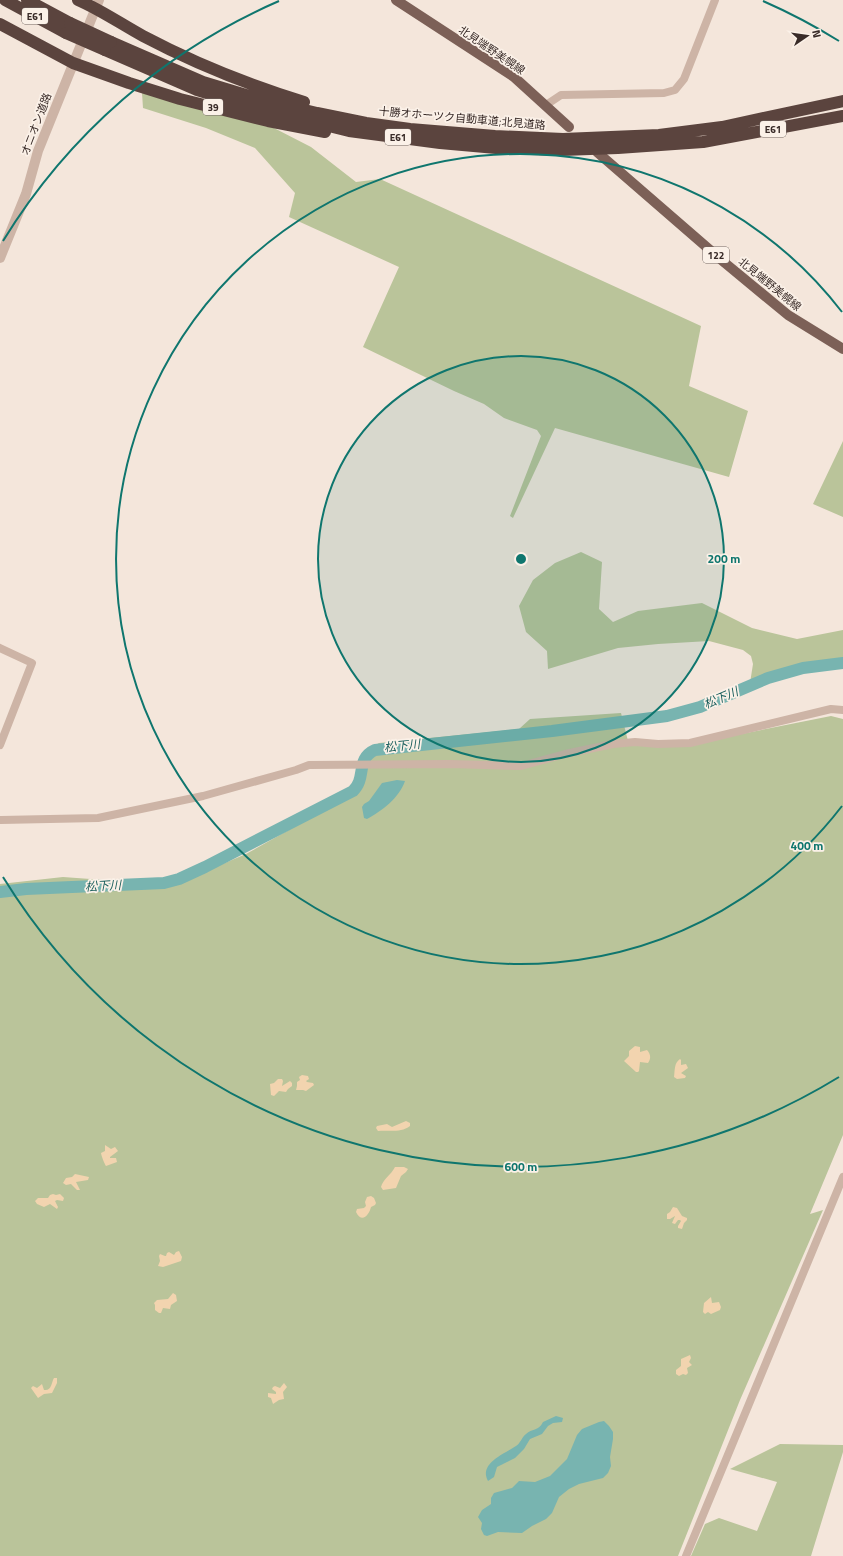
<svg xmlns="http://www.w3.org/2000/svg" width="843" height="1556" viewBox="0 0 843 1556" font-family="'Titillium Web','Noto Sans JP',sans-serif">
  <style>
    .green { fill: #bac49a }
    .sand { fill: #f2d4af }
    .water { fill: #78b4b0 }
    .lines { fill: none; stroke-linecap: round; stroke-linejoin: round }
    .river { stroke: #78b4b0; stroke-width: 12 }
    .minor { stroke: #cdb4a6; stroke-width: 8 }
    .tertiary { stroke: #cdb4a6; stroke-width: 10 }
    .primary { stroke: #7c6057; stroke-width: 10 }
    .motorway { stroke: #5b443e; stroke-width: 12 }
    .motorway-bridge { stroke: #5b443e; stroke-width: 12 }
    .ring { fill: none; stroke: #0f766e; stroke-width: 2 }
    .labels { text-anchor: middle; stroke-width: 3.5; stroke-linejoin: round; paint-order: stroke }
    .shield { fill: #fbf1e8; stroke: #736662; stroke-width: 1 }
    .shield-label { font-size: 10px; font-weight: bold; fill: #392b28 }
    .street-label { font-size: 11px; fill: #392b28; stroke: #fbf1e8 }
    .water-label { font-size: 12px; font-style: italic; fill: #195e5c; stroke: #fbf1e8 }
    .centre { fill: #0f766e; stroke: #fbf1e8; stroke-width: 2 }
    .ring-label { font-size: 12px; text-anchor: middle; font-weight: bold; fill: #0f766e; stroke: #fbf1e8; stroke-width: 3.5; stroke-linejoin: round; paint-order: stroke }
  </style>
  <rect width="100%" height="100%" fill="#f4e6db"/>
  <path class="green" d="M142,93L274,128L311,147L356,182L380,179L701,326L689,386L748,411L729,477L555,428L513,518L510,516L541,436L537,430L504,418L484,404L454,391L363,347L399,267L289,217L295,193L255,148L206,128L143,108Z
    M843,441V517L813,504Z
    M581,552L602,562L599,609L613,622L638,611L702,603L752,628L797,639L843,630V663L750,683L753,664L751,656L743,650L709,641L658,644L618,648L548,669L547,651L526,632L519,606L533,580L555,563Z
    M621,713L629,745L711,740L831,716L843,719V1135L810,1214L823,1210L740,1400L678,1556H0V884L63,877L173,885L246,854L362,789L363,771L362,753L379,743L519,729L530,719Z
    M780,1444L843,1445V1452L811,1556H691L705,1524L719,1518L757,1531L777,1482L730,1469Z"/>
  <path class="sand" d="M635,1046L640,1047V1052L647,1050C651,1054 651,1059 648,1063L640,1062L639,1071L638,1072H636L624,1061L629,1056V1051Z
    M680,1059L681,1060V1065L686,1064L688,1068L681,1073L686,1076L685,1078L677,1079L674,1077C675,1070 674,1063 680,1059Z
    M302,1075L308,1076L309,1079L306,1081L307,1082L313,1083L314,1085L306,1091L303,1090H296L297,1086V1082L300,1080L299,1077Z
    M278,1079H282L283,1081L282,1086L290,1081L292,1083V1086L288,1089L286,1092L279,1091L274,1096L271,1095L270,1084L274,1083Z
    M406,1121L410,1123V1126C401,1133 389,1130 378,1131L376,1128L377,1126L387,1124L392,1127Z
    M105,1145L111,1149L115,1147L118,1151L110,1157V1158H116L117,1162L106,1166C105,1165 101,1155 101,1153L105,1151Z
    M395,1167H404L408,1169L406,1172L401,1176L396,1188L383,1190L381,1187C383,1179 391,1175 395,1167Z
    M75,1174L89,1177L88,1180L76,1182L80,1190H77L71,1184L66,1185L63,1183L66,1178L72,1177Z
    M53,1194L56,1195L60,1194L64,1198L63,1201L57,1200L55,1201L58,1207L57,1209L50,1204L44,1207L37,1204L35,1201L38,1198H48L50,1195Z
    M371,1196L374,1198L376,1203L375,1205L371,1207C369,1215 362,1224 356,1212L357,1209L364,1208L366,1206L365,1202L367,1197Z
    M673,1207L677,1208L682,1216L687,1218V1220L684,1223L682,1229L678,1228V1226L681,1221L680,1220H678L675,1224L672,1223L675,1216L670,1219H667V1214L670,1212Z
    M179,1251L182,1257L181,1261L163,1267L158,1266L160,1261L159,1256L160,1254L165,1256H166L167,1253L169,1252L174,1255L176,1252Z
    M173,1293L176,1295L177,1301L171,1305L170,1309L163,1308L161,1313H159L155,1310V1305L154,1303L157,1300L168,1299Z
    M711,1297L712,1303L719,1302L721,1307L720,1310L711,1314L708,1312L705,1314L703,1312L704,1303Z
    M690,1355L691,1358L689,1362L692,1365L687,1368L688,1373L686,1375L683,1374L679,1376L676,1374V1370L681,1366V1359Z
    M54,1378H57V1383L52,1393L44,1394L38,1398L31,1388L33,1386L37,1388L42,1384L44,1390C52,1391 51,1383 54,1378Z
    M284,1383L287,1387L283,1392L284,1399L279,1400L273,1404L271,1398L268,1397V1393L276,1394V1392L272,1389L273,1387L275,1386L280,1388Z"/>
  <path class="water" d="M397,780L405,781C399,798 382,811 367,819L364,818L362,807L364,804L369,801L382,783Z
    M556,1416L563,1418L562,1422L553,1423L548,1426L542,1434L530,1439L524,1449L515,1458L497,1467L494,1477L488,1481C478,1463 506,1453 516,1446C520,1444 522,1437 526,1434C532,1428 538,1432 543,1422Z
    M604,1421L609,1426L613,1432V1439L610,1457L611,1466L608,1473L603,1478L579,1484L569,1489L559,1497L552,1513L546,1519L532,1526L522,1533L498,1532L487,1536L484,1535L481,1529L482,1523L478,1517L482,1510L491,1504V1498L494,1493L512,1488L519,1481L535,1482L550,1476L567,1459L577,1435L582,1429L599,1422Z"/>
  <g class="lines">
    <path class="river" d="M0,892L26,889L164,883L179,879L205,867L353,791C367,778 355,759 375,750L552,731L667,716L700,707L768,678L803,668L843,663"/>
    <path class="minor" d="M546,105L561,95L664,93L675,90L684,79L715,0
      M0,648L32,663L0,745
      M1,820L98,818L203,796L296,770L309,765L450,764L521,766L565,754L613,744L635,742L658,744L690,743L831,709L843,710
      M686,1556L843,1177"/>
    <path class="tertiary" d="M0,258L26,194L38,151L99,0"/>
    <path class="primary" d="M396,0L514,77L569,127
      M597,152L725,263L788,315L843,349"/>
    <path class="motorway" d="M5,0L66,33
      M27,0L70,23
      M78,0C101,10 121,24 143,36C194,63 249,85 304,102
      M0,24L73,63L129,83L180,99L268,121L325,132
      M111,42L203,82L259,99L317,113L366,123L410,129L495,136L563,139L659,135L722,127L843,101
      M105,50L197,90L256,108L349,131L440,143L496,148L562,150L618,148L703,142L843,116"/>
    <path class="motorway-bridge" d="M70,23L111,42
      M66,33L105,50"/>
  </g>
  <circle cx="521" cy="559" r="203" fill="#0f766e" fill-opacity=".12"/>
  <g class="ring">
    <circle cx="521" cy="559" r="203"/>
    <path d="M842 806A405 405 0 1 1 842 312"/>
    <path d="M839 1077A608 608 0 0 1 3 877M3 241A608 608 0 0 1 279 1M763 1A608 608 0 0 1 839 41"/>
  </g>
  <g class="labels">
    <g class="shield">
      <rect x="22" y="8" width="26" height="16" rx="3"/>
      <rect x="203" y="99" width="20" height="16" rx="3"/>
      <rect x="760" y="121" width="26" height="16" rx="3"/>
      <rect x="385" y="129" width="26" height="16" rx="3"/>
      <rect x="703" y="247" width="26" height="16" rx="3"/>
    </g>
    <g class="shield-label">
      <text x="35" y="20">E61</text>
      <text x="213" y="111">39</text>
      <text x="773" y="133">E61</text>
      <text x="398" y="141">E61</text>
      <text x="716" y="259">122</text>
    </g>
    <g class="street-label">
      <text transform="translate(492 50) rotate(34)" y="4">北見端野美幌線</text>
      <text transform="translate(462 118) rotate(5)" y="4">十勝オホーツク自動車道;北見道路</text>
      <text transform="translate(36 124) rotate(-69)" y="4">オニオン道路</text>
      <text transform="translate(770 284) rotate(39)" y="4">北見端野美幌線</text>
    </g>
    <g class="water-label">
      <text transform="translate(721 698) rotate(-23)" y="4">松下川</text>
      <text transform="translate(402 746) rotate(-6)" y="4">松下川</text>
      <text transform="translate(103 886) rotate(-3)" y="4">松下川</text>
    </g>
  </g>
  <circle cx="521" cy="559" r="6" class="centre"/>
  <g class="ring-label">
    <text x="724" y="563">200 m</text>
    <text x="807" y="850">400 m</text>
    <text x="521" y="1171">600 m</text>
  </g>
  <g transform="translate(807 36) rotate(77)" stroke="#fbf1e8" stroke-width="3" paint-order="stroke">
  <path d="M0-3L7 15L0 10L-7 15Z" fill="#392b28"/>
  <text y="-6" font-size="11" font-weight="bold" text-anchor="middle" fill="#392b28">N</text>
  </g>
</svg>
